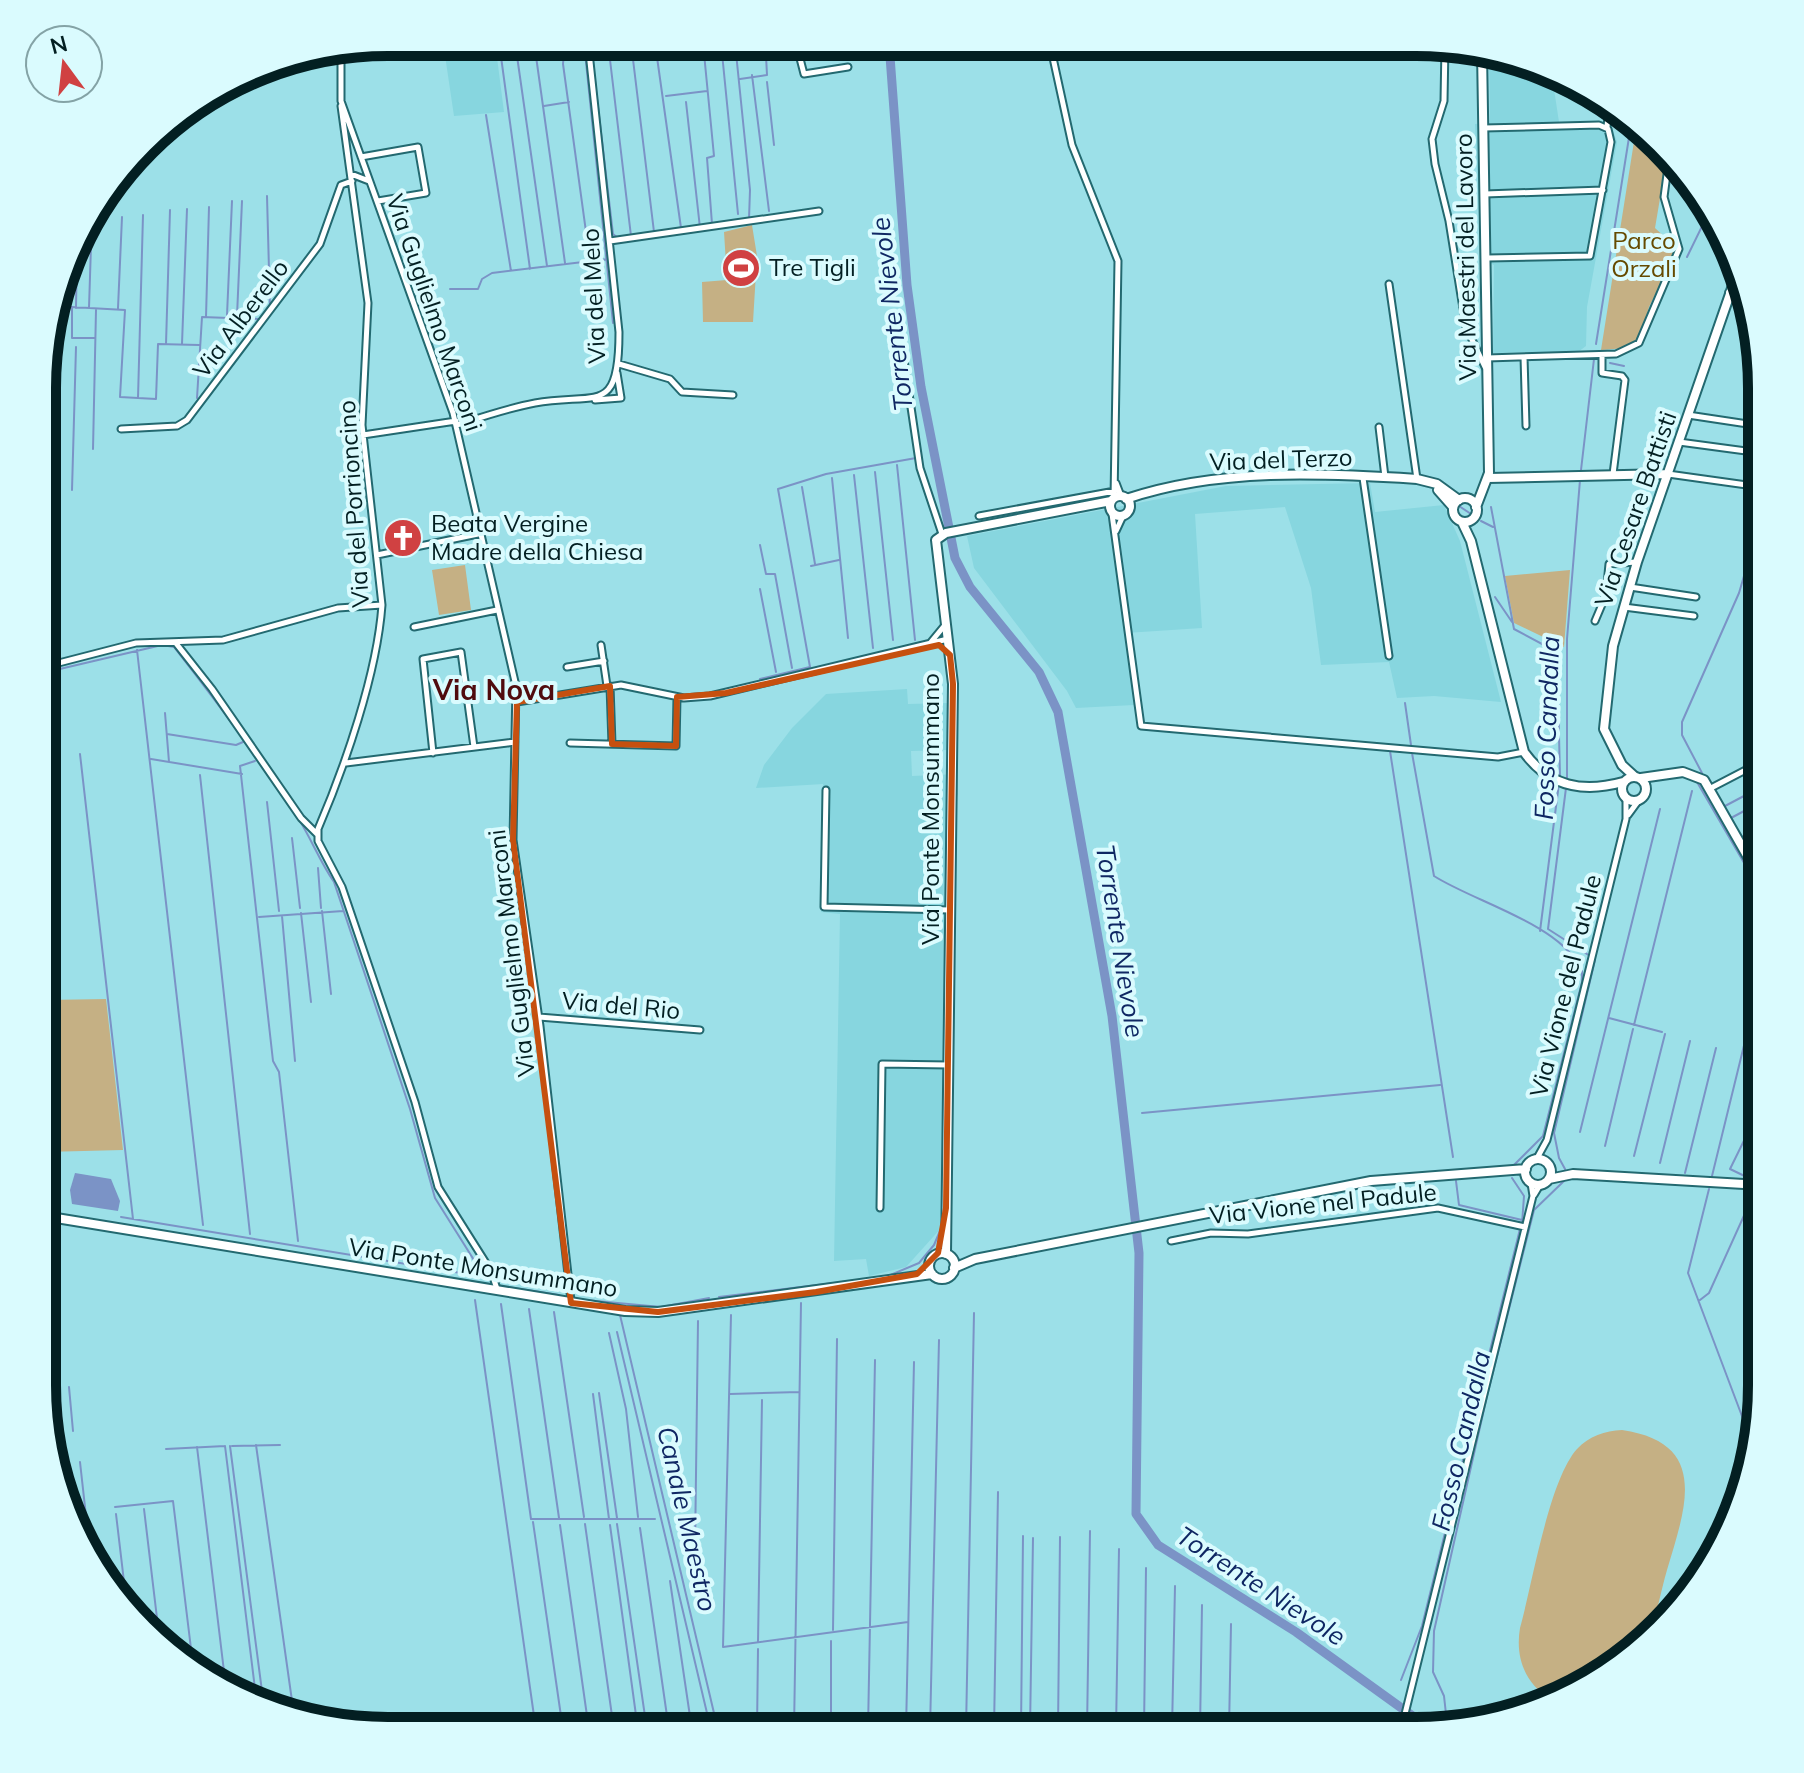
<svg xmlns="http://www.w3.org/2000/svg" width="1804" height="1773" viewBox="0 0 1804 1773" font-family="Mulish,sans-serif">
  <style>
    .built { fill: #87d6df }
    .green { fill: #c5b084 }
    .water { fill: #7b93c6 }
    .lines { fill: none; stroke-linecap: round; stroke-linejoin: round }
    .stream { stroke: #7b93c6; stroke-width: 2 }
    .river { stroke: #7b93c6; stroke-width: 9 }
    .street-casing { stroke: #236970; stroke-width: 9 }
    .secondary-casing { stroke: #236970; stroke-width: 12 }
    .primary-casing { stroke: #236970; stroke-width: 12 }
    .street { stroke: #fff; stroke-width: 5 }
    .secondary { stroke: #fff; stroke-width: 8 }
    .primary { stroke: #fff; stroke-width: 8 }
    .marked { fill: none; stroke: #c6500f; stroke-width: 6; stroke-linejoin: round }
    .labels { text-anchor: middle; stroke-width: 8; stroke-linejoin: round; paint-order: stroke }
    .park-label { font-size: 24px; fill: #664a00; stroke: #dafbfe }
    .street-label { font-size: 24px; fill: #031f22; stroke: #dafbfe }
    .poi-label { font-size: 24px; fill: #031f22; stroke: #dafbfe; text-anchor: start }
    .water-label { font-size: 26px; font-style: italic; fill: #0f2763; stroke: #dafbfe }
    .quarter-label { font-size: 28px; font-weight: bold; fill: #500b0e; stroke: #dafbfe }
    .rim { fill: none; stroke: #031f22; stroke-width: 10 }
  </style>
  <rect width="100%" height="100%" fill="#9ce0e8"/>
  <path class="built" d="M443,42H495L504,112L454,116Z
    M1489,54L1552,76L1559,122L1610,121L1617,142L1587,307L1586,346L1578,352L1493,353L1494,265L1481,259L1475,124L1490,123Z
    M1370,483L1375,512L1444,505L1460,541L1501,702L1434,696L1397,698L1389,662L1321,665L1311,588L1285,507L1195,514L1202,628L1126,633L1134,705L1076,708L1067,691L974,568L967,536L1226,486Z
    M907,689L908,704L947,703L948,750L911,751L912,776L957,774L958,795L951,811L943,1226L906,1267L869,1276L866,1259L834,1261L840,914L821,912L823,784L756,788L764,765L792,728L826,694Z"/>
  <path class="green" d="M1636,129L1667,157L1655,228L1669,241L1674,235L1673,258L1649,307L1640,336L1626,348L1601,350Z
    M752,225L757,256L753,322H703L702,282L727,280L724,232Z
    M465,565L471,610L439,615L432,570Z
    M1570,570L1564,647L1514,623L1505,576Z
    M106,999L123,1150L44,1152L45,1000Z
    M1622,1430C1711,1443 1685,1509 1667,1570C1661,1590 1657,1616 1648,1635C1631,1668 1582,1683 1551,1700C1525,1683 1515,1658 1520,1628C1532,1585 1549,1480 1577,1449C1589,1436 1605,1431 1622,1430Z"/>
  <path class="water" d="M75,1173L111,1179L120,1201L118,1211L72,1204L70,1190Z"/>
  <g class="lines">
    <path class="stream" d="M499,42L530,269
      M515,42L547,266
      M534,42L565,263
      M565,42L563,64L590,261
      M584,43L613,323
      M608,43L631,236
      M631,43L654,232
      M655,43L681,228
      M703,43L714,156L707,158L712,224
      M721,43L738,214
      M735,43L750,190L749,219
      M778,43L779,51
      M592,56L613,234L618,238
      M752,75L769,211
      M740,79L767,75L766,56L771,54V43
      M767,82L774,145
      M666,96L707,91
      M686,102L700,228
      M544,106L569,102
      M486,115L511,271
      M267,196L270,307
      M762,217L813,209
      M1687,257L1709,212
      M450,289H478L482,279L492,273L608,259
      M54,306L125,310L120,397L156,399L158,344L199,345
      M63,306V283
      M72,308V338H95
      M76,308L77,245
      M89,308L92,214
      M118,308L122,217
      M227,315L232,201
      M237,316L242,201
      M206,317L209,207
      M166,344L170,210
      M182,344L187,209
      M1596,344L1631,125
      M1610,363L1624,366
      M138,398L143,215
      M197,398L202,317L259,319
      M93,449L96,310
      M897,465L915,640
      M1581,470L1594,359
      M875,472L893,640
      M854,475L873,648
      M832,478L848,638
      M802,487L815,564
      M72,490L76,347
      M1459,506L1471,514
      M1491,507L1514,629L1557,652L1560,776
      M1481,521L1493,527
      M760,545L766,574H775L792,668
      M50,557L60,313
      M811,566L839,560
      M760,589L776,672
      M1495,597L1512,622
      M137,650L203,1225
      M47,672L162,645L174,647C217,702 259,759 298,818C311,838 320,862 334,882L410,1109L435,1198L484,1276
      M760,679L810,667L778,489L826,474L916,458
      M1405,703L1411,745
      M165,713L169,762
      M167,734L236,745L243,742
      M1390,751L1453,1157
      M1412,753L1434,876C1473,901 1555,923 1578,964
      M80,754L133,1219
      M151,759L242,774
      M255,761L240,766L273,1061L279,1072L298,1241
      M1702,773L1682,735V722L1739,593L1761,518
      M200,775L250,1234
      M1567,781V639L1580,480
      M1697,782L1761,892
      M1566,788L1548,929L1590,956
      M267,802L279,911
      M1725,806L1761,787
      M1731,818L1761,802
      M1742,837L1761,827
      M292,838L300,908
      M1749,851L1761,844
      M1758,866L1761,864
      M318,868L321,908
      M322,911L331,994
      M301,913L311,1002
      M282,916L295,1061
      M259,917L343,911
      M1540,931L1559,783
      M1609,1018L1662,1032
      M1634,1025L1692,791
      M1142,1113L1440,1085
      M1580,1132L1660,809
      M1605,1146L1633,1029
      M1634,1156L1665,1034
      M1660,1163L1690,1041
      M1514,1165L1543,1136L1582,982V971
      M1565,1169L1559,1158L1554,1133L1595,960
      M1685,1173L1716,1048
      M1712,1176L1761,976
      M1512,1178L1524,1196L1522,1224
      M1456,1181L1459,1205L1522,1220
      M1755,1181L1730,1169L1761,1106
      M1709,1189L1688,1273L1751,1440
      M121,1217L485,1277
      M888,1276L919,1263L934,1245L942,1226
      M508,1287L559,1295
      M719,1297L858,1280
      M475,1300L536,1730
      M585,1300L661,1307L709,1298
      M1700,1300L1709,1293L1756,1189
      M501,1304L531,1519H655
      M529,1309L559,1518
      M554,1312L584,1517
      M620,1315L718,1730
      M731,1315L723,1647L908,1622
      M617,1332L711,1730
      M609,1333L626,1409L638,1517
      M43,1385L50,1444
      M69,1387L73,1431
      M599,1393L617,1518
      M593,1394L609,1519
      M730,1394L799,1392
      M256,1445L293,1708
      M225,1446L256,1697
      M230,1446L263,1699
      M232,1446L280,1445
      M197,1447L226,1688
      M166,1449L225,1446
      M80,1462L90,1552
      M115,1507L173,1501L193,1665
      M144,1509L159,1635
      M116,1514L127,1607
      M533,1522L563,1730
      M585,1524L614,1730
      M617,1524L647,1730
      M560,1525L589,1730
      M610,1525L638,1730
      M640,1528L669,1730
      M695,1551L698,1321
      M670,1581L692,1730
      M833,1630L837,1339
      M831,1641V1730
      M758,1642L762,1400
      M1401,1680L1422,1626L1520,1229
      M1447,1723L1444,1696L1433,1672L1434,1631L1487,1396L1534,1210L1564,1181
      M757,1730L758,1649
      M794,1730L801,1303
      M868,1730L875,1360
      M906,1730L914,1362
      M930,1730L939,1340
      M966,1730L974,1313
      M994,1730L998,1492
      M1021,1730L1023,1536
      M1030,1730L1033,1538
      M1058,1730L1060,1537
      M1087,1730L1090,1531
      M1116,1730L1119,1549
      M1144,1730L1146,1568
      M1172,1730L1175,1586
      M1200,1730L1202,1605
      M1229,1730L1231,1624"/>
    <path class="river" d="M889,43L907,285L921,387L955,558L970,587L1039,672L1058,712L1112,1016L1139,1253L1136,1514L1158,1545L1296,1632L1432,1730"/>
    <g class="street-casing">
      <path id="street" d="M796,43L804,74L848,67
        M1050,44L1072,145L1118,261L1114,498
        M1445,45L1444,101L1432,139L1435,164L1449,221L1466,327L1485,367
        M341,50V101L453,413L516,686L513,840L540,1026L571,1301
        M1482,62L1509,61
        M341,106L368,303L362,425L382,605C377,674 345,766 318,829V841L342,887L415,1102L438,1187L491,1271L497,1289
        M1607,127L1609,106
        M1484,128L1599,125L1608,129L1611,142L1590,256L1488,258
        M361,157L418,147L426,193L378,201
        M351,174L369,181
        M1485,194L1603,190
        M610,241L819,211
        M1389,284L1417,479
        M1602,355V373L1622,376L1625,380L1613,474
        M1524,357L1526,426
        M1487,358L1616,354L1639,343L1679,249L1664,197L1669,159
        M904,360L920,468L942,534
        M619,364L670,379L682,392L733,395
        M595,400L621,398L617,373
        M1688,415L1761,426
        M457,425C482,417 508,408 535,403C597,392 619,417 619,332L588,43
        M1379,427L1385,477
        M121,429L177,426L187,420L320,244L341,185L352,181
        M363,435L456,421
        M1679,442L1761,453
        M1668,474L1761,487
        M1363,478L1389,656
        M1116,483L1121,496
        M1112,514L1141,726L1498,757L1524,752
        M979,516L1115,491
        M1116,531L1123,516
        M377,555L478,534
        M1630,587L1696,597
        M1624,607L1694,616
        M1595,621L1606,595L1609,564L1636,562
        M414,627L497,610
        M175,642L212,689L301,818L317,834
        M931,642L945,625
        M601,645L607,686
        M47,666L136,643L223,640L338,608L382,605
        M567,667L604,661
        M610,686L612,744
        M517,702L621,685L684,698L710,696L948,639
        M570,743L676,746L677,697
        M433,753L423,659L461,652L474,747
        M346,763L515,742
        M1711,788L1761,762
        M826,790L824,907L950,910
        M1628,815L1639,800
        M539,1017L700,1030
        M1536,1160L1547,1140L1626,819V799
        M1534,1195L1540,1185
        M880,1208L882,1064L948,1065
        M1171,1241L1211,1233L1248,1234L1438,1208L1525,1227
        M1407,1730L1402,1727L1403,1722L1533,1196L1531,1183"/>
    </g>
    <g class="secondary-casing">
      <path id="secondary" d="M1730,293L1746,290
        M1488,478L1668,474
        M1438,490L1453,507
        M1110 506a10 10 0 1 1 20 0a10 10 0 1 1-20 0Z
        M1126,499C1217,468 1322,473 1417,479L1437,484L1459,500
        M1634,776L1622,765L1604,729L1613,646L1637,562L1739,268
        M1525 1172a13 13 0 1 1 26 0a13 13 0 1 1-26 0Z
        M1549,1179L1573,1174L1761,1185
        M44,1216L625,1311L658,1312L932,1274
        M929 1266a13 13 0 1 1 26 0a13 13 0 1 1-26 0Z
        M946,1254L953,684L936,540L946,533L1111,501
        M954,1268L975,1259L1371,1181L1526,1169"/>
    </g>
    <g class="primary-casing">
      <path id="primary" d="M1453 510a12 12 0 1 1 24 0a12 12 0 1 1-24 0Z
        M1476,507L1489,473L1482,52
        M1462,522L1471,541L1524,752C1549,787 1583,793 1623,782
        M1622 789a12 12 0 1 1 24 0a12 12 0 1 1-24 0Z
        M1641,778L1683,772L1704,780L1761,880"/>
    </g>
    <use href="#street" class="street"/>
    <use href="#secondary" class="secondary"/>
    <use href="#primary" class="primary"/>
  </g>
  <path class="marked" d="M939,645L950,655L953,684L946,1208L938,1253L917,1274L816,1292L658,1312L571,1303L513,840L517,702L610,686L612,744L676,746L677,697L726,693Z"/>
  <defs>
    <g id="stadium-disc" transform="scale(2)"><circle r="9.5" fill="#d04142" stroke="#dafbfe"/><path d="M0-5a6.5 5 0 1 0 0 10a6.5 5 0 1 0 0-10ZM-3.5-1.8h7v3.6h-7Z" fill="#fff"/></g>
    <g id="church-disc" transform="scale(2)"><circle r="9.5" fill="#d04142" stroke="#dafbfe"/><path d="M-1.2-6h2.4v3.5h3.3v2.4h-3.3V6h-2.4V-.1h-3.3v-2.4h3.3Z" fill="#fff"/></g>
  </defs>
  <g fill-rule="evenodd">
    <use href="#stadium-disc" x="741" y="268"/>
    <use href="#church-disc" x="403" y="538"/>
  </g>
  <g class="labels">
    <g class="park-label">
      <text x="1644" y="249">Parco<tspan x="1644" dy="28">Orzali</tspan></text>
    </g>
    <g class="street-label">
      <text transform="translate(1466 257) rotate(-91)" y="8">Via Maestri del Lavoro</text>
      <text transform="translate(594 296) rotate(-93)" y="8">Via del Melo</text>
      <text transform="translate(434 313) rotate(71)" y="8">Via Guglielmo Marconi</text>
      <text transform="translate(241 319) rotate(-53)" y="8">Via Alberello</text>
      <text transform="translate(1281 460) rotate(-2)" y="8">Via del Terzo</text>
      <text transform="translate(354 504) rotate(-94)" y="8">Via del Porrioncino</text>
      <text transform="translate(1636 509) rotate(-71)" y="8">Via Cesare Battisti</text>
      <text transform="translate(931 809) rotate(-90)" y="8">Via Ponte Monsummano</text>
      <text transform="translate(512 953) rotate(-97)" y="8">Via Guglielmo Marconi</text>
      <text transform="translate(1566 986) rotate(-76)" y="8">Via Vione del Padule</text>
      <text transform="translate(621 1006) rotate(5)" y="8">Via del Rio</text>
      <text transform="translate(1323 1204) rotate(-6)" y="8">Via Vione nel Padule</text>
      <text transform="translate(483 1268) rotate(9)" y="8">Via Ponte Monsummano</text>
    </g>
    <g class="poi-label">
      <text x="769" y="276">Tre Tigli</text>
      <text x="431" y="532">Beata Vergine<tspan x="431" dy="28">Madre della Chiesa</tspan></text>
    </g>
    <g class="water-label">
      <text transform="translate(892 314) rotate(-97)" y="9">Torrente Nievole</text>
      <text transform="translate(1547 728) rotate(-88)" y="9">Fosso Candalla</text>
      <text transform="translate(1120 941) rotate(81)" y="9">Torrente Nievole</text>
      <text transform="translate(1461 1441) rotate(-77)" y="9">Fosso Candalla</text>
      <text transform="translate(687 1519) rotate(77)" y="9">Canale Maestro</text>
      <text transform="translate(1261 1586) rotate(33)" y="9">Torrente Nievole</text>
    </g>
    <g class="quarter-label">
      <text x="494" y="700">Via Nova</text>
    </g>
  </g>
  <path d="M0 0H1804V1773H0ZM388 56H1416A332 332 0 0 1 1748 388V1385A332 332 0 0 1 1416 1717H388A332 332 0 0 1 56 1385V388A332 332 0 0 1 388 56Z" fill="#dafbfe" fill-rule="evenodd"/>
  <path class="rim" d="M388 56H1416A332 332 0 0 1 1748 388V1385A332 332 0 0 1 1416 1717H388A332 332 0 0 1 56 1385V388A332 332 0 0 1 388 56Z"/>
  <g transform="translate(64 64) rotate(345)"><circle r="38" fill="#dafbfe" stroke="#84a3a6" stroke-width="2"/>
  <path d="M0-6L14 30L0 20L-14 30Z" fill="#d04142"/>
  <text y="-12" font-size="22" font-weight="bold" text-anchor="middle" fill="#031f22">N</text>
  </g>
</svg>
